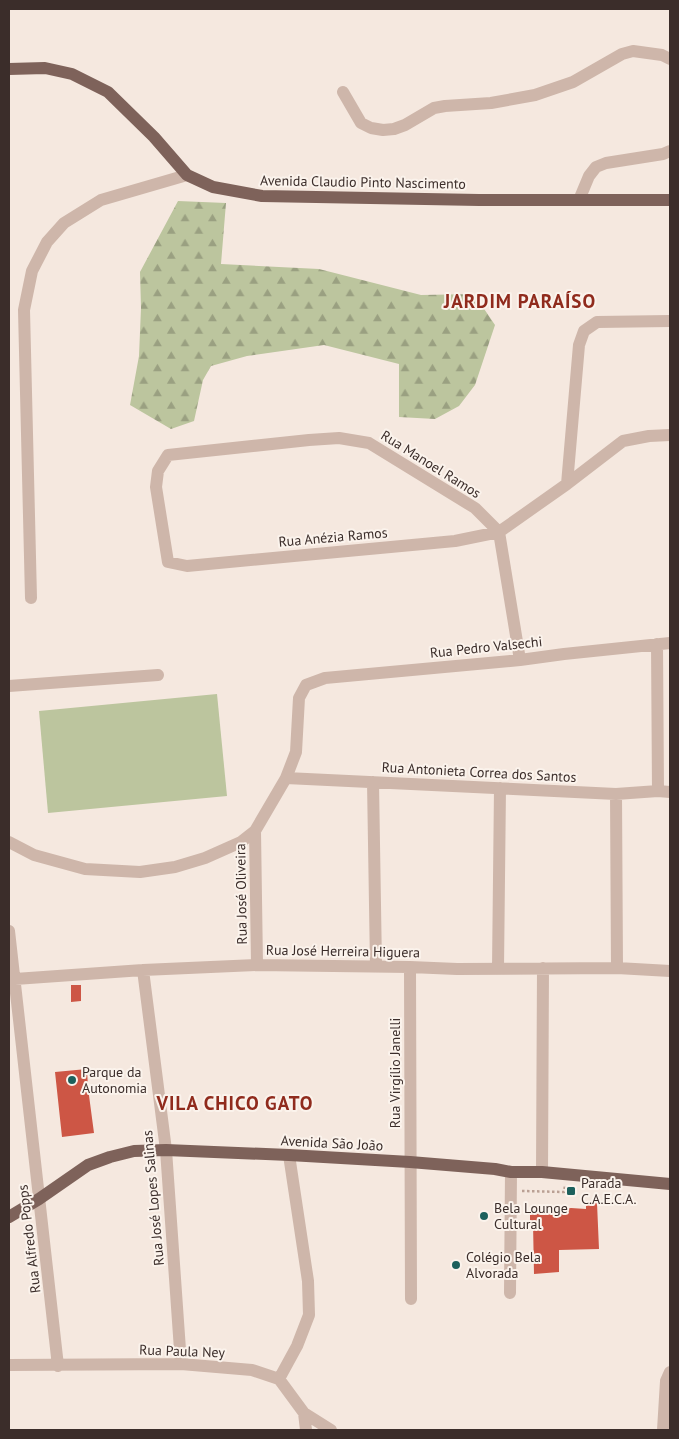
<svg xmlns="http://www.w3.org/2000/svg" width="679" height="1439" viewBox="0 0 679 1439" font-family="'PT Sans',sans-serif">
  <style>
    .green { fill: #bcc59e }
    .forest { fill: url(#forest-firs) }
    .building { fill: #cd5645 }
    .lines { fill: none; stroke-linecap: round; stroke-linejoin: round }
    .path { stroke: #baa094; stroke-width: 2.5; stroke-dasharray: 2.5 2.5; stroke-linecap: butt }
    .minor { stroke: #ceb6aa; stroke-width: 12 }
    .major { stroke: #7e625a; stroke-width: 12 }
    .poi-dot { fill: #1c605c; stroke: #fbf3ec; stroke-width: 2 }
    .labels { text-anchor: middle; stroke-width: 4; stroke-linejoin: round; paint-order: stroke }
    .street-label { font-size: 14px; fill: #3b2d2a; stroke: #fbf3ec }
    .poi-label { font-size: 14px; fill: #3b2d2a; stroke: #fbf3ec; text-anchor: start }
    .district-label { font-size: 19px; font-weight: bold; letter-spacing: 1px; fill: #902b1d; stroke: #fbf3ec }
  </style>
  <defs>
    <pattern id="forest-firs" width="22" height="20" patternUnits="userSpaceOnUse" patternTransform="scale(1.25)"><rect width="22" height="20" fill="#bcc59e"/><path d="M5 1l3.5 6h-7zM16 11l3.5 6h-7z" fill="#9aa081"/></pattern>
  </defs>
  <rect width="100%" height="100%" fill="#f5e8df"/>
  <path class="green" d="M217,694L227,796L48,813L39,711Z"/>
  <path class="forest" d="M178,201L226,203L221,264L319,269L421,295L474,294L495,325L475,385L459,406L435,419L399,417V364L324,345L247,356L211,366L203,380L194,421L171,429L130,405L139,356L141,308L140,272Z"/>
  <path class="building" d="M71,985H81V1001L71,1002Z
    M87,1069L88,1088L94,1133L62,1137L55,1072Z
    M586,1203H597L599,1249L559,1250V1272L534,1274L533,1223H530V1209L557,1207L558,1210L571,1208L586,1209Z"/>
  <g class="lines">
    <path class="path" d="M522,1191L564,1192L565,1185"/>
    <path class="minor" d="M343,92L361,123L371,128L383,130L394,129L405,125L434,108L445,106L491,103L535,95L573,82L622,54L633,51L662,55L670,59
      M579,200L589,176L596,167L606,163L663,154L670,151
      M567,484L579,345L584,331L597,322L670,321
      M31,598L24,310L32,271L47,242L64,223L101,200L187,175
      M657,644L658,791
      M520,660L499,532L455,541L187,566L168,562L156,487L158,471L168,455L309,440L339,438L369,443L475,508L499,532L567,484L623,441L649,436L670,435
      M9,686L158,675
      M286,778L616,794L658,791L670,792
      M373,782L376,966
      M616,794L617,968
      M9,842L34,855L85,869L140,872L175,867L205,858L241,842L255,831
      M9,931L58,1366
      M257,965L255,831L286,778L296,752L299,698L306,685L325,678L520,660L564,654L670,643
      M410,967L411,1299
      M498,968L500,788
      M143,970L166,1150L181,1364
      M15,979L143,970L257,965L410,967L457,969L617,968L670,971
      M542,1172L543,968
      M510,1293L511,1172
      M9,1365L181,1364L252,1370L279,1379L304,1413L331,1430
      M279,1379L297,1346L309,1315L308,1281L289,1155
      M304,1413L306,1430
      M663,1430L666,1381L670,1372"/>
    <path class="major" d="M9,69L45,68L72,74L108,92L154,137L187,175L213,187L262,196L479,200H670
      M9,1217L39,1199L88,1165L110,1157L134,1151L166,1150L289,1155L410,1162L495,1169L511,1172H542L670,1184"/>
  </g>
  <g class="poi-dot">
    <circle cx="72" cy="1080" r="5"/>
    <rect x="566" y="1186" width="10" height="10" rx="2.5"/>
    <circle cx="484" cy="1216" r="5"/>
    <circle cx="456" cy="1265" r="5"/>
  </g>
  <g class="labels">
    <g class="street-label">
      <text transform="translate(363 182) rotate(1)" y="5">Avenida Claudio Pinto Nascimento</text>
      <text transform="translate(431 464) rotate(32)" y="5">Rua Manoel Ramos</text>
      <text transform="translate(333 537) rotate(-5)" y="5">Rua Anézia Ramos</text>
      <text transform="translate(486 647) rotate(-6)" y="5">Rua Pedro Valsechi</text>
      <text transform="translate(479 772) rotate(3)" y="5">Rua Antonieta Correa dos Santos</text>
      <text transform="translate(241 894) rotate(-91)" y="5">Rua José Oliveira</text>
      <text transform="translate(343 951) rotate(1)" y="5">Rua José Herreira Higuera</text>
      <text transform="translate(395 1073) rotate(-90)" y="5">Rua Virgílio Janelli</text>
      <text transform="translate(332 1143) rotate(3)" y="5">Avenida São João</text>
      <text transform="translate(153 1198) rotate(-95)" y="5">Rua José Lopes Salinas</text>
      <text transform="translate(29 1239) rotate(-97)" y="5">Rua Alfredo Popps</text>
      <text transform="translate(182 1351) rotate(2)" y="5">Rua Paula Ney</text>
    </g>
    <g class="poi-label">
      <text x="82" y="1077">Parque da<tspan x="82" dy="16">Autonomia</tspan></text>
      <text x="581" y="1188">Parada<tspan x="581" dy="16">C.A.E.C.A.</tspan></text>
      <text x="494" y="1213">Bela Lounge<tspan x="494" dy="16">Cultural</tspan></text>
      <text x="466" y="1262">Colégio Bela<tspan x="466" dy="16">Alvorada</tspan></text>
    </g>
    <g class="district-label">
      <text x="520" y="308">JARDIM PARAÍSO</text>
      <text x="235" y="1110">VILA CHICO GATO</text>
    </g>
  </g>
  <rect width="679" height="1439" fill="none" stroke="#3b2d2a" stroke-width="20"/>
</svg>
